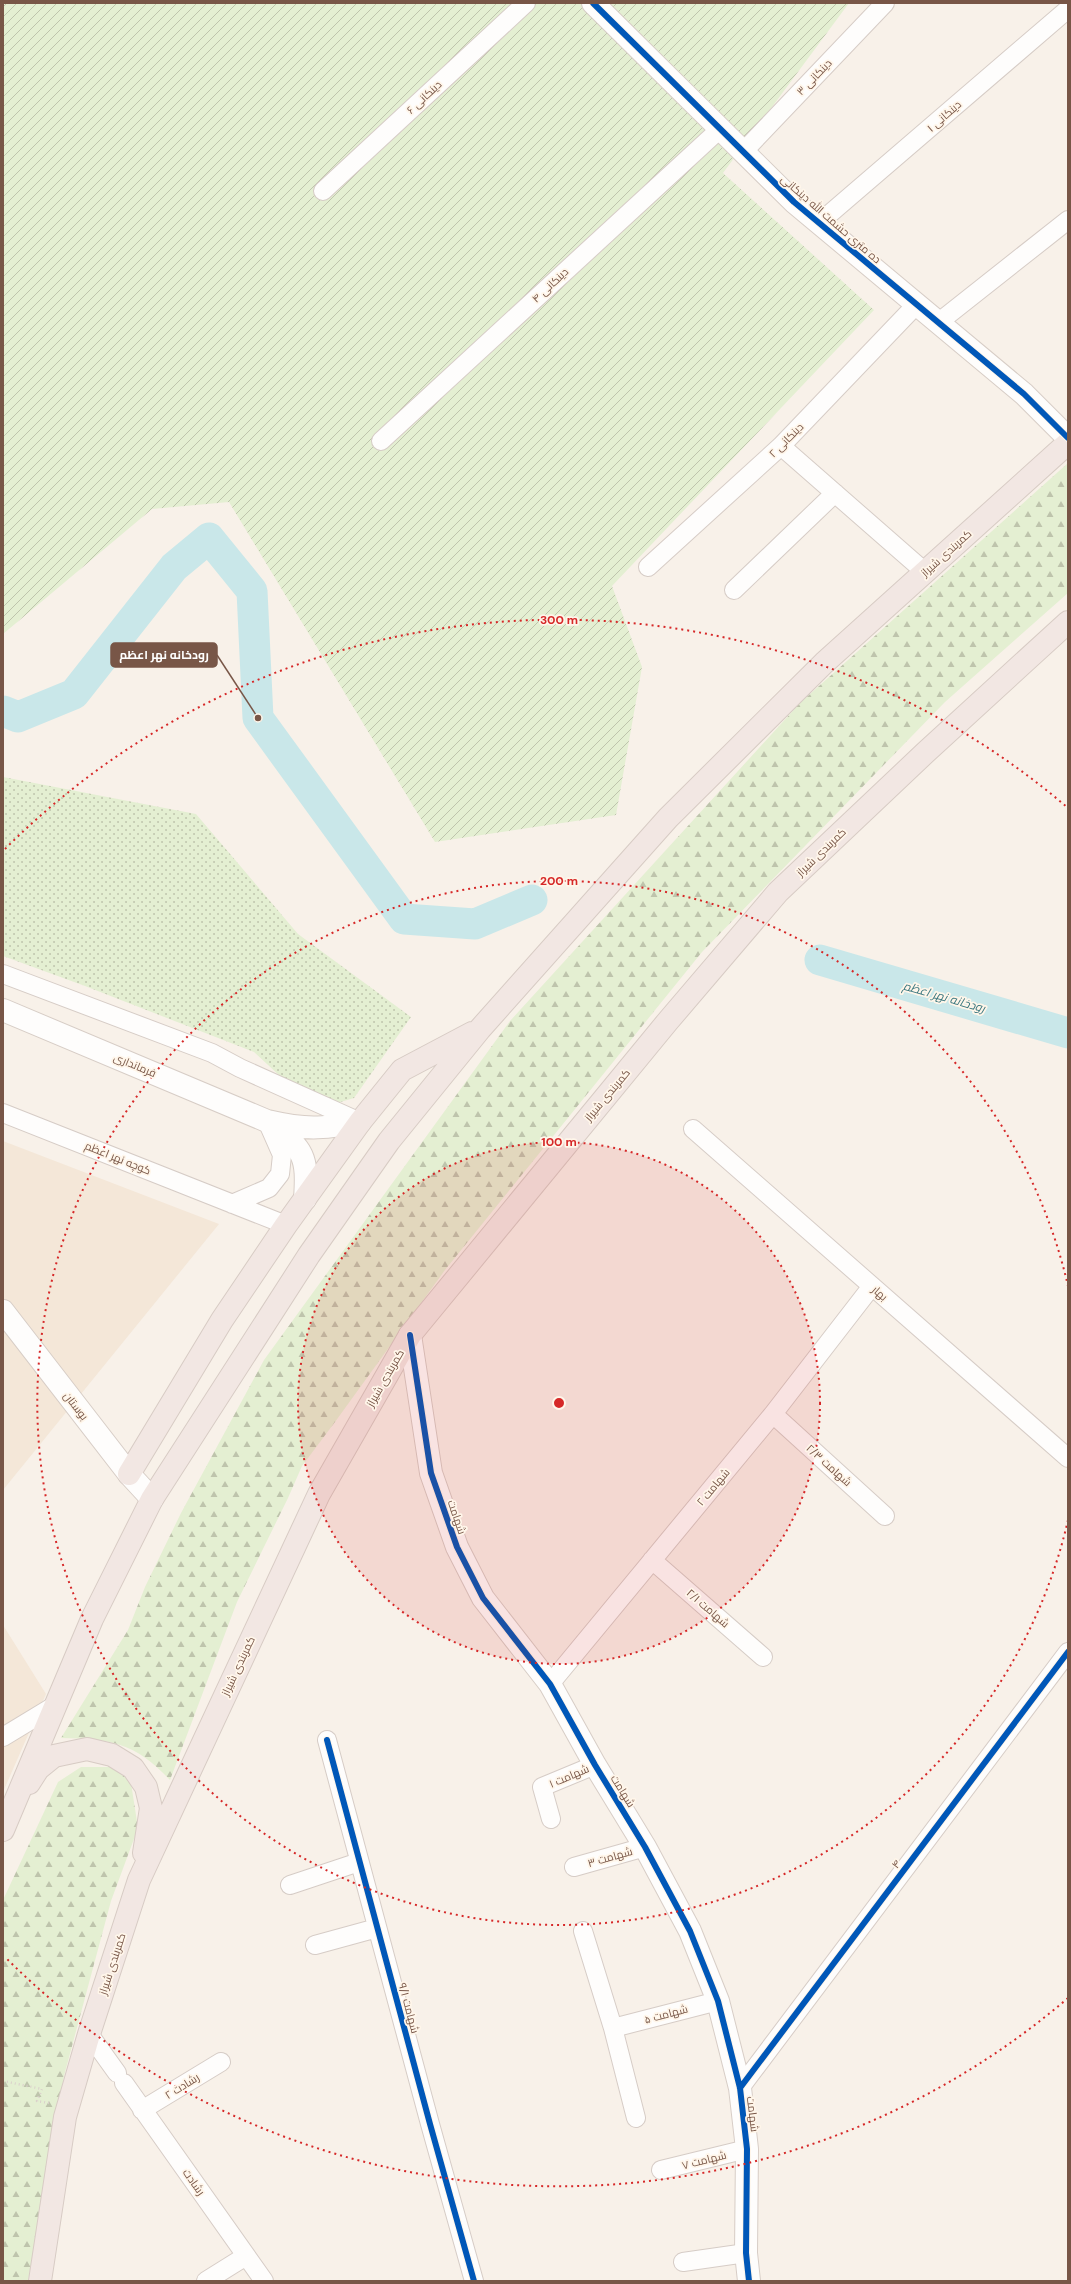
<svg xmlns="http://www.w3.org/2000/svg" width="1071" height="2284" viewBox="0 0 1071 2284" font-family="'DM Sans',Cairo,sans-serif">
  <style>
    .residential { fill: #f4e7d8 }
    .forest { fill: url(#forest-firs) }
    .park { fill: url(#park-dots) }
    .garden { fill: url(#garden-furrows) }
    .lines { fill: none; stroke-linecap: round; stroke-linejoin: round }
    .river { stroke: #c9e7e9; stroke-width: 31 }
    .street-casing { stroke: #d6ccc6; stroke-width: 20 }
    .secondary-casing { stroke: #d7cdc6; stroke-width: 24 }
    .highway-casing { stroke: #d7cbc4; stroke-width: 24 }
    .path { stroke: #dad0cb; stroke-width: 2.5; stroke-dasharray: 1 3; stroke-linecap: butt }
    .street { stroke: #fefdfc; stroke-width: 18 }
    .secondary { stroke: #fefdfc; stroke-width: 22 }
    .highway { stroke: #f2e7e3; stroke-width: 22 }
    .cycleway-casing { stroke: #fff6ea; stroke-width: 8 }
    .cycleway { stroke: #0057b8; stroke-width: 6 }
    .ring { fill: none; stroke: #d62828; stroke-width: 2; stroke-dasharray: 2 4 }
    .labels { text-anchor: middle; stroke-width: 3.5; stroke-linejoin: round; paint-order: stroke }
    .street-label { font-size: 11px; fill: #785647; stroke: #fff6ea }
    .water-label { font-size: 12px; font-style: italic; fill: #39767e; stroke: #fff6ea }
    .centre { fill: #d62828; stroke: #fff6ea; stroke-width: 2 }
    .ring-label { font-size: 12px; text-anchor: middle; font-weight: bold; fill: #d62828; stroke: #fff6ea; stroke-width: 3.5; stroke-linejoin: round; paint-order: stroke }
    .leader { fill: none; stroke: #785647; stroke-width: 1.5 }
    .callout-dot { fill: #785647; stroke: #fff6ea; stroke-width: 1.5 }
    .callout { fill: #785647; stroke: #785647; stroke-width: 1.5 }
    .callout-label { font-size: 12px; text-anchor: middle; font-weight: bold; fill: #fff }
  </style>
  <defs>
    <pattern id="forest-firs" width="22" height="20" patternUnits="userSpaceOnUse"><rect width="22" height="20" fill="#e4efd2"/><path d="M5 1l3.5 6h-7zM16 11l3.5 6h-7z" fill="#bec4ac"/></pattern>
    <pattern id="park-dots" width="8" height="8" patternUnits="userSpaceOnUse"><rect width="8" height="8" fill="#e4efd2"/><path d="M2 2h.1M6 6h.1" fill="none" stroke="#bec4ac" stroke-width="1.8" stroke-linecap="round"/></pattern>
    <pattern id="garden-furrows" width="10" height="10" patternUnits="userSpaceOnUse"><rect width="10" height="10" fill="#e4efd2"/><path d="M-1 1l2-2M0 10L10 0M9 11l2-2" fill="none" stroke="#bec4ac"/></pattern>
  </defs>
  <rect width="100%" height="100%" fill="#f8f1e9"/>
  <path class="residential" d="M3,1141L219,1224L3,1490Z
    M3,1625L46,1694L3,1792Z"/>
  <path class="forest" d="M1068,463V593L945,702L702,952L445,1270L335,1422L302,1466L288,1498L237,1602L170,1780C134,1742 111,1739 61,1738L128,1630L145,1587L181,1513L264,1360L510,1021L800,703Z
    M81,1767H115L131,1783L138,1828L111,1901L64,2076L28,2281H3V1900L58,1782Z"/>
  <path class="park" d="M3,777L196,814L298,934L411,1017L354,1098L337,1103L281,1077L254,1052L85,986L3,956Z"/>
  <path class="garden" d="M3,3H849L723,173L874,310L612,586L642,667L616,815L435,842L229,502L152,509L3,634Z"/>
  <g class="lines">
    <path class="river" d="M3,711L18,717L74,694L174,567L209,538L252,591L258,718L404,919L475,924L532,900
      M820,960L1068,1033"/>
    <g class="street-casing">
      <path id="street" d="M743,152L885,3
        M323,191L526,3
        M819,223L1068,9
        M939,322L1068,220
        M381,441L720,129
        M781,446L925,572
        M648,567L781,446L916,305
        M734,590L835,493
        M3,974L212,1053L240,1068L360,1122
        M3,1113L286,1225
        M693,1129L1068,1458
        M232,1204L269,1188L280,1174L282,1155L267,1121
        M773,1414L885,1516
        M652,1560L763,1657
        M550,1684L773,1414L872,1286
        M3,1737L54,1706
        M327,1740L430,2124L474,2281
        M551,1819L542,1787L595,1765
        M574,1867L645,1847
        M290,1885L359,1862
        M583,1931L613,2028L636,2118
        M315,1945L377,1928
        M613,2028L718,2001
        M89,2034L117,2073
        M124,2083L264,2281
        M740,2088L1068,1652
        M142,2110L221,2062
        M661,2170L747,2149
        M683,2262L746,2253
        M206,2281L246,2256"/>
    </g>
    <g class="secondary-casing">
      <path id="secondary" d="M593,3L794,202L1024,394L1068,438
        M3,1010L267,1121C306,1130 321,1129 360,1122
        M271,1124C304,1150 308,1156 305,1199
        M3,1311L129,1474L152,1499
        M410,1335L431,1473L457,1547L483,1598L550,1684L595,1765L645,1847L690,1931L718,2001L740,2088L747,2149L746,2253L749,2281"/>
    </g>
    <g class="highway-casing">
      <path id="highway" d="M129,1474L222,1320L286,1225L360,1122L402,1070L472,1033
        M29,1783L38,1769L54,1756L87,1749L112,1755L133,1768L146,1787L151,1808L144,1853
        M3,1830L92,1619L152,1499L309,1255L389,1141L480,1029L668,818L824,663L1068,443
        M40,2281L65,2117L89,2034L139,1880L319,1494L410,1335L668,1021L778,892L926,752L1068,622"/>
    </g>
    <path class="path" d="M3,2081L42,2089L37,2101L49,2103"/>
    <use href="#street" class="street"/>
    <use href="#secondary" class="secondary"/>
    <use href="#highway" class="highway"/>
    <g class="cycleway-casing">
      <path id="cycleway" d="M593,3L794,202L1024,394L1068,438
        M410,1335L431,1473L457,1547L483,1598L550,1684L595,1765L645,1847L690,1931L718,2001L740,2088L747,2149L746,2253L749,2281
        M327,1740L430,2124L474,2281
        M740,2088L1068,1652"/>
    </g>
    <use href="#cycleway" class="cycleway"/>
  </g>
  <circle cx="559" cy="1403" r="261" fill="#d62828" fill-opacity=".12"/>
  <g class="ring">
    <circle cx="559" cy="1403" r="261"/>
    <path d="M1068 1520A522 522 0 1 1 1068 1286"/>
    <path d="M1068 1998A783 783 0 0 1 5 1957M5 849A783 783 0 0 1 1068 808"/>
  </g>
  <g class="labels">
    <g class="street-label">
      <text transform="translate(814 77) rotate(-46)" y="4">۳ دینکانی</text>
      <text transform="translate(424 97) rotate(-43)" y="4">۶ دینکانی</text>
      <text transform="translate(944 116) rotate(-41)" y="4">۱ دینکانی</text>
      <text transform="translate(831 219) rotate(41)" y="4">ده متری حشمت الله دینکانی</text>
      <text transform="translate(550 285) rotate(-43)" y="4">۴ دینکانی</text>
      <text transform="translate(786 440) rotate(-45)" y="4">۲ دینکانی</text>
      <text transform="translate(946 553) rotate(-42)" y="4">کمربندی شیراز</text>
      <text transform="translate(821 852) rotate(-44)" y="4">کمربندی شیراز</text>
      <text transform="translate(135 1065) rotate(23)" y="4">فرمانداری</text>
      <text transform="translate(607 1095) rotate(-50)" y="4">کمربندی شیراز</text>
      <text transform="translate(118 1158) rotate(22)" y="4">کوچه نهر اعظم</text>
      <text transform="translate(880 1293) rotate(41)" y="4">بهار</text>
      <text transform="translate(385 1378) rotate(-60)" y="4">کمربندی شیراز</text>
      <text transform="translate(76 1406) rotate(52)" y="4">بوستان</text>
      <text transform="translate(829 1465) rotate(42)" y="4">۲/۳ شهامت</text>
      <text transform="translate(713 1487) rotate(-50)" y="4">۲ شهامت</text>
      <text transform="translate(457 1517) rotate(71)" y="4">شهامت</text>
      <text transform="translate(708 1608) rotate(41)" y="4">۲/۱ شهامت</text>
      <text transform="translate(238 1666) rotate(-65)" y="4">کمربندی شیراز</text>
      <text transform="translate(569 1776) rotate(-23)" y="4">۱ شهامت</text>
      <text transform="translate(623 1791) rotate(58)" y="4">شهامت</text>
      <text transform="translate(610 1857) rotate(-16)" y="4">۳ شهامت</text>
      <text transform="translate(896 1864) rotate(-53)" y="4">۴</text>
      <text transform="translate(112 1964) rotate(-72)" y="4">کمربندی شیراز</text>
      <text transform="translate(409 2008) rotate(75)" y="4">۹/۱ شهامت</text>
      <text transform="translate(666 2014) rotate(-15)" y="4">۵ شهامت</text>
      <text transform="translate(182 2086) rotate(-32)" y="4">۲ رشادت</text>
      <text transform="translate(753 2114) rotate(83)" y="4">شهامت</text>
      <text transform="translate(704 2160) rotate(-14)" y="4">۷ شهامت</text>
      <text transform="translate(194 2182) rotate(55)" y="4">رشادت</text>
    </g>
    <g class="water-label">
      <text transform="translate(944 997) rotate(16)" y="4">رودخانه نهر اعظم</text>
    </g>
  </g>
  <circle cx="559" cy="1403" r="6" class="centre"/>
  <g class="ring-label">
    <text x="559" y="624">300 m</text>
    <text x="559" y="885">200 m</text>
    <text x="559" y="1146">100 m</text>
  </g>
  <path class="leader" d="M258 718L217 655"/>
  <circle class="callout-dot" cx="258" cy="718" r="4"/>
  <rect class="callout" x="111" y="643" width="106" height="24" rx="4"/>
  <g class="callout-label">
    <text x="164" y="659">رودخانه نهر اعظم</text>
  </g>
  <rect width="1071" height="2284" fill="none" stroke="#785647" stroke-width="8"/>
</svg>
